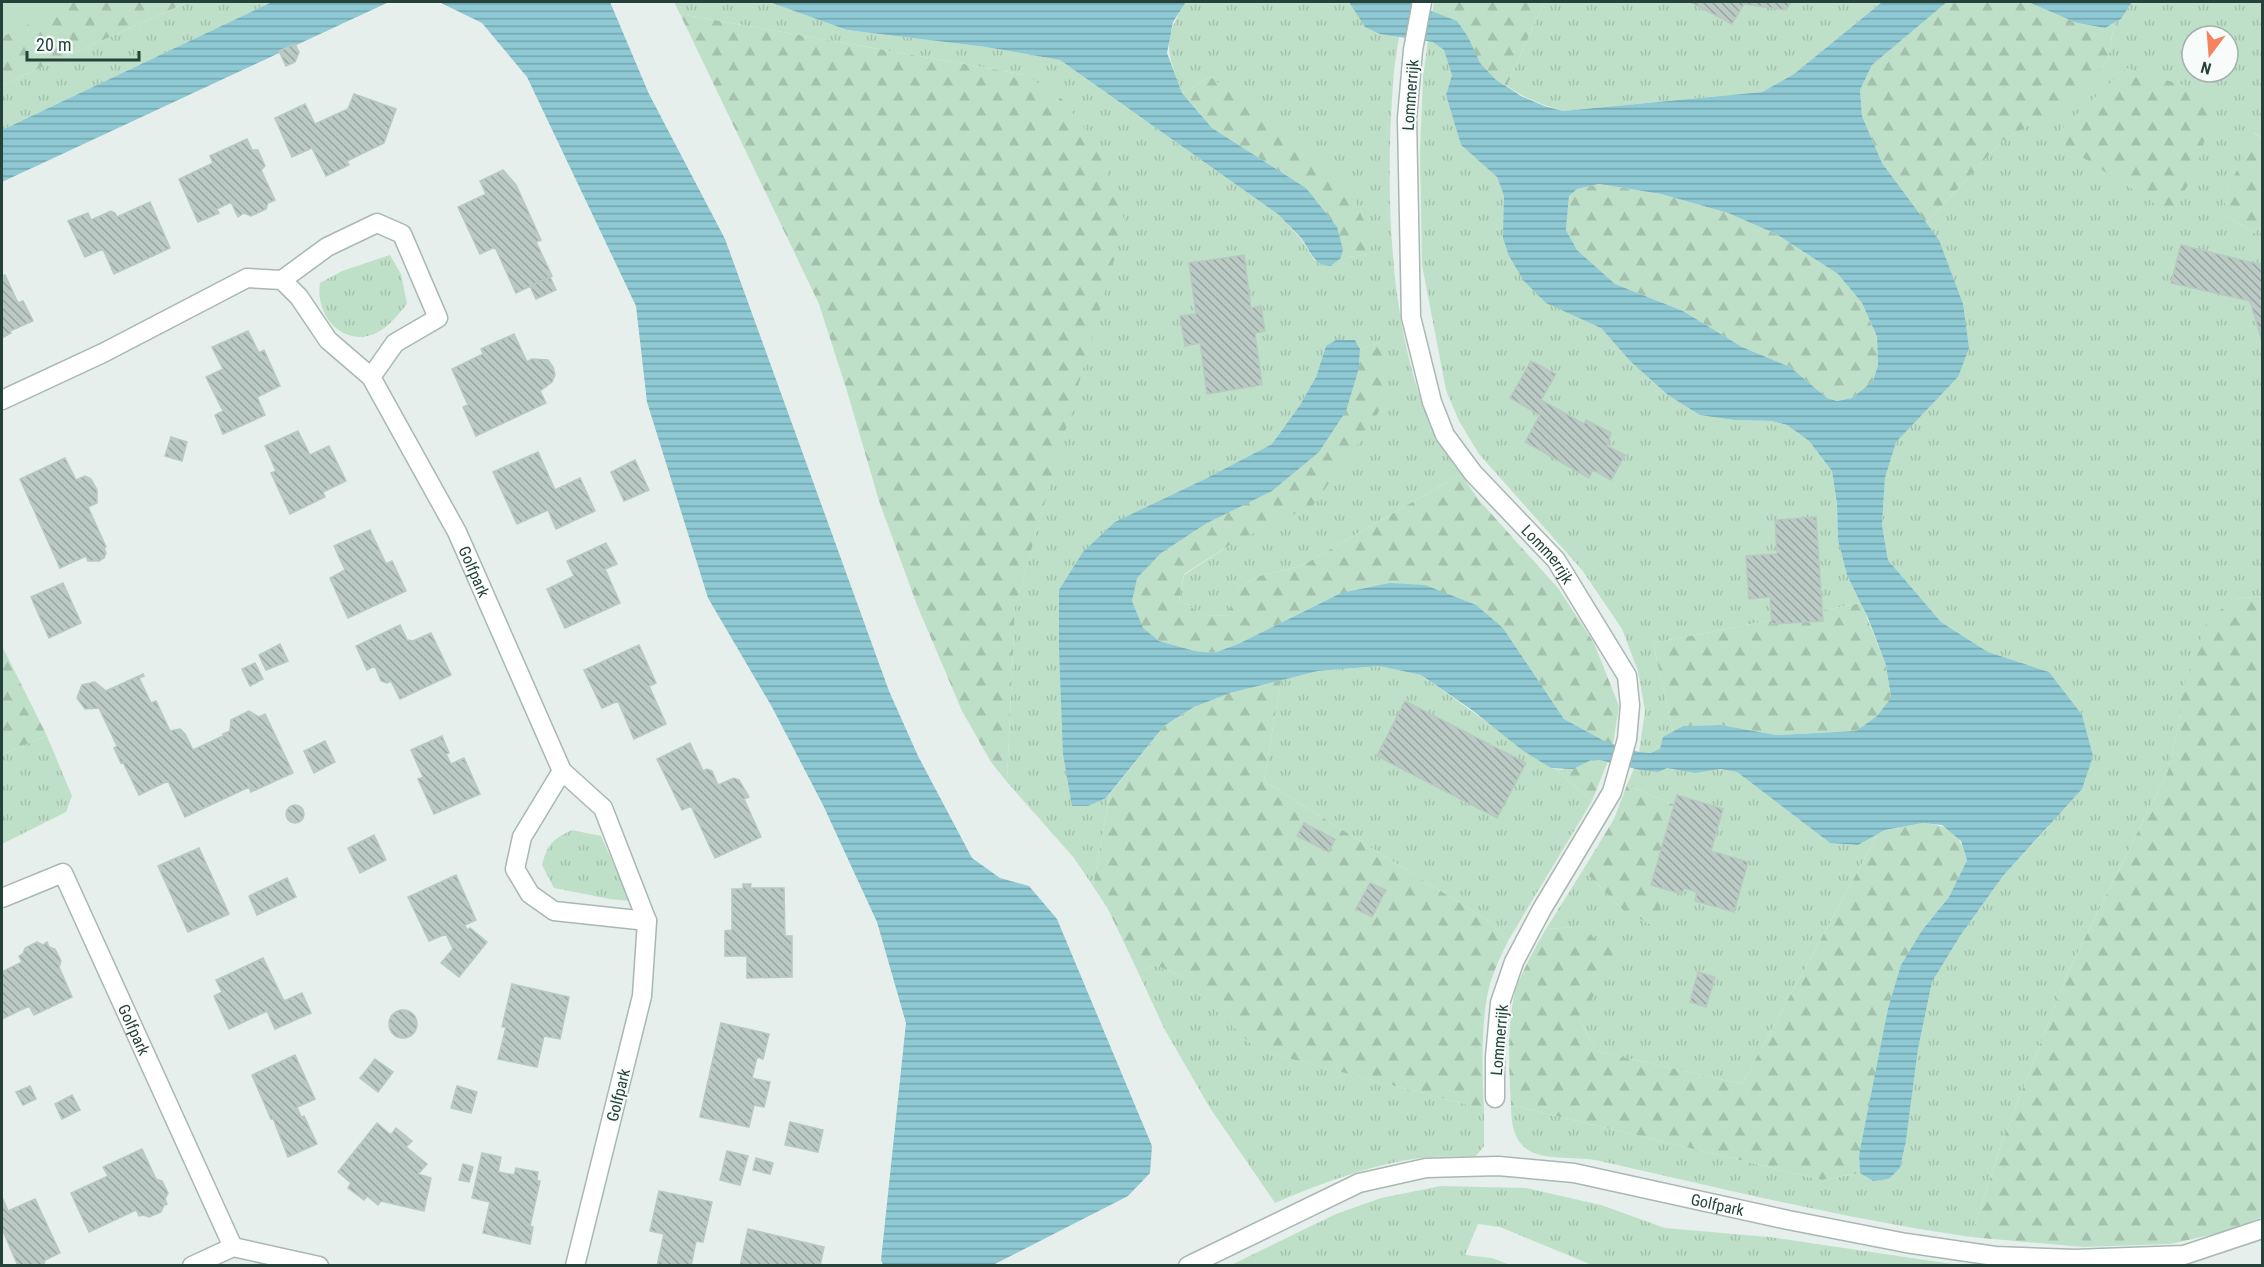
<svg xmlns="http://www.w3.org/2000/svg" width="2264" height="1267" viewBox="0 0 2264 1267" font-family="'Roboto Condensed',sans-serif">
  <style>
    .grass { fill: url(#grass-tufts); fill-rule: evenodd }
    .forest { fill: url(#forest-firs) }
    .park { fill: #bfe0c8 }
    .water { fill: url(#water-rules); fill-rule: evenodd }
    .building { fill: url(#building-back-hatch); stroke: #b8c9c2; stroke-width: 1.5 }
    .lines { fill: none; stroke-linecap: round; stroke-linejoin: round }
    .street-casing { stroke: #a8b8b2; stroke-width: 21 }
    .street { stroke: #fff; stroke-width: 18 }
    .labels { text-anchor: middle; stroke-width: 4.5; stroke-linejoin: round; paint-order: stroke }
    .street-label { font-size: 16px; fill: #24423a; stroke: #f7fbf9 }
  </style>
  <defs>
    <pattern id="grass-tufts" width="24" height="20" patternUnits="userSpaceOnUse" patternTransform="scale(1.5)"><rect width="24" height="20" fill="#bfe0c8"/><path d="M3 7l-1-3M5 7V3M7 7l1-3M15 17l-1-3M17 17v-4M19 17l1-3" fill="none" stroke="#a4c1ad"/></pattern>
    <pattern id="forest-firs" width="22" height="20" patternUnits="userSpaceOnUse" patternTransform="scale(1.5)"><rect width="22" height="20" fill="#bfe0c8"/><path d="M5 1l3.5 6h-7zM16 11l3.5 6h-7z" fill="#a4c1ad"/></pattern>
    <pattern id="water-rules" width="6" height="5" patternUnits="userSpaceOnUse" patternTransform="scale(1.5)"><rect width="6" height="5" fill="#8ec9d4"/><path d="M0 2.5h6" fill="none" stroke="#74a5ad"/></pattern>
    <pattern id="building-back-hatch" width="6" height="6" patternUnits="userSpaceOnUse" patternTransform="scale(1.5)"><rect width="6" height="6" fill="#bbcac4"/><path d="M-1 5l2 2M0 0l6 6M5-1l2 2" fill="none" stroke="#98a6a0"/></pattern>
  </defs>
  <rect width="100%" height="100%" fill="#e6efeb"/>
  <path class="grass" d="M188,2H272L2,130V85Z
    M674,2H769L847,30L986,47L1060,60L1279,215L1301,239L1314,260L1331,266L1341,258L1369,254L1210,77L1182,93C1167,52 1161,41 1186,2H1405C1401,28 1395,56 1393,83C1385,194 1388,338 1438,441C1444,452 1453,463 1461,474L1303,565L1260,576L1240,587L1230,610L1232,616L1204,615L1179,600L1184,575L1233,543L1381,342L1360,349L1355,340L1326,346L1316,377L1300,405L1272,444L1203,480L1106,798L1110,794L1093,886L1074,858L1007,782L1015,607L1124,222L1026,75L680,14Z
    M1544,2H1882L1794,74L1762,92L1563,111C1542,105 1524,98 1507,86Z
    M2132,2H2262V138L2255,133L2225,196V215L2254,233L2262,226V596L2235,599L2181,692V714L2168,771L2068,972L2001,1145L1971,1237C1846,1219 1723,1189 1600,1161C1580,1156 1545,1161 1528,1150C1513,1140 1511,1121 1511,1105L1822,1180L1860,1173L1873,1181L1889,1179L1900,1168L1906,1141L1918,1049L1932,982L1960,936L2003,876L2049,826V672L1988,652L1941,622L1888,560L1882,525L1885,478L1896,441L1958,377L1939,240L1926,223L2002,141L2070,100L2108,60L2114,23L2121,19ZM2192,36H2228V72H2192Z
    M1431,20L1467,61L1452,75L1446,95L1461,145L1497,177L1504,196L1505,216L1578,316L1601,328L1631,362L1668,395L1735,420L1772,421L1787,425L1809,441L1832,471L1837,504L1838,540L1847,575L1861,603L1653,643L1673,732L1663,737L1696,773L1720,769L1737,772L1830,843L1858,845L1878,834L1742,1084L1596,1051L1579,1018L1576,927L1546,929L1583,870L1622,909L1696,814L1627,785L1638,759L1645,711L1638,671L1622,629L1582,570L1479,454L1459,421L1446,390L1422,265L1420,150L1423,76Z
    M390,255L401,274L407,304C397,316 385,332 368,336C337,343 315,311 320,283L342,271Z
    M1379,666L1421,675L1551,768L1555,769L1592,801L1508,941L1487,920L1264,781L1281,680L1318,671Z
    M47,736L72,796L66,812L2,844V754Z
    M572,830L601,836L630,901L610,899L554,888L542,865C548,843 552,840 572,830Z
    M1155,965L1181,976L1258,1050L1484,1109V1146L1476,1156C1458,1157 1439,1156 1420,1158C1369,1165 1322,1183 1275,1203L1210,1108L1165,1030L1138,972Z
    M1441,1186L1526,1188L1601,1205L1665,1228L1769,1237L1959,1265H1592L1500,1227L1478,1224L1465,1255L1492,1258L1510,1265H1231L1336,1214L1381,1198Z"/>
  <path class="forest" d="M2,2H188L2,85Z
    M1434,2H1544L1507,86L1495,79L1431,20Z
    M1947,2H2028L2077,23L2105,28L2114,23L2108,60L2070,101L2002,141L1926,223L1882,163L1862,116L1860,90L1872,65Z
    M680,14L1026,75L1062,99L1100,149L1125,222L1015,607L1007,782L991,762L962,711L917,605L879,501L847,391L819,304Z
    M2126,68L2212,94L2210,122L2194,176L2170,213L2052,138Z
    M1210,77L1239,97L1350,191L1373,240L1369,254L1341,258L1343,250L1306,188L1212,128L1182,93Z
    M2254,133L2262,138V226L2254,233L2225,215V196Z
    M1599,184L1661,194L1728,213L1776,234L1838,274L1862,303L1877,338L1878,365L1873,381L1852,398L1837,401L1827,398L1790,367L1742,347L1683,311L1615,284L1577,250L1566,230L1569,196L1577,189Z
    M1381,342L1387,361L1388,396L1366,433L1313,505L1233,543L1184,574L1179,600L1204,615L1231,616L1229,610L1240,587L1260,576L1303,565L1461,474L1478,499L1558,588L1594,643L1619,706L1612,751L1592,801L1555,769L1563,770L1582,730L1564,719L1503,628L1341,593L1240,643L1214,653L1195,651L1159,641L1143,628L1132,601L1137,578L1161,553L1207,523L1359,368L1360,349Z
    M2262,596V1217L2228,1231L2170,1244L2083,1247L1971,1237L2001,1145L2068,972L2168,771L2181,714V692L2208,619L2235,599Z
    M1861,603L1886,665L1891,699L1877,716L1856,731L1776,735L1721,725L1683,726L1673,732L1653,643Z
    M2,646L47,736L2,754Z
    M1281,680L1264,781L1487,920L1508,941C1503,952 1497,963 1493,975C1480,1008 1482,1073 1484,1109L1257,1050L1181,976L1155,965L1138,972L1108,909L1093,886L1110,794L1164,726L1194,707L1230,693Z
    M1627,785L1696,814L1653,926L1622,909L1583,870L1614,819Z
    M1923,823C1952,826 1959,833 1967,860L1949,897L1923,929L1859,1155L1860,1173L1822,1180L1511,1105C1509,1070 1506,1015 1518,983C1526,964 1536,946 1546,929L1576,927L1621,954L1579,1018L1596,1051L1742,1084L1878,834L1885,830Z"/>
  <path class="park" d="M2,2H75L2,37Z"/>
  <path class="water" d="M272,2H610L649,94L725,239L889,691L918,756L972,858L1000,878L1029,886L1057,919L1152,1146L1150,1173L1128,1196L993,1265H883L881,1260L906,1023L877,922L823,805L772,707L708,598L647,402L636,306L527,77L482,23L441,3L389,2L2,182V130Z
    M769,2H1186L1173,22L1167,53L1182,93L1212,128L1306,188L1337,227L1343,250L1341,258L1331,266C1313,265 1311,252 1302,239C1295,231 1286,223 1279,215L1060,60L986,47L847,30Z
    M1349,2H1408L1457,21L1468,37L1480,63L1495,79L1521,96L1544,106L1563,111L1762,92L1794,74L1882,2H1947L1872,65L1860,90L1862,116L1882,163L1939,240L1963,304L1969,348L1958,377L1896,442L1885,478L1882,525L1888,560L1941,622L1988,652L2049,672L2082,715L2093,756L2082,789L2003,876L1960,936L1932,982L1918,1049L1906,1141L1900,1168L1889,1179L1873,1181L1860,1173L1859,1155L1888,1009L1901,965L1923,929L1949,897L1967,860L1961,841L1942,825L1923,823L1885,830L1858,845L1830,843L1737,772L1720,769L1696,773L1667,768L1658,772L1640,770L1600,760H1591L1573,769L1551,768L1522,750L1472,710L1421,675L1379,666L1318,671L1230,693L1194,707L1164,726L1106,798L1088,806H1072L1063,754L1059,649V590L1083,552L1115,522L1203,480L1272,444L1300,405L1316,377L1326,346L1336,340H1355L1360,349L1359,368L1346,411L1319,452L1272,491L1207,523L1161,553L1137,578L1132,601L1143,628L1159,641L1195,651L1214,653L1240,643L1341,593L1390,583L1425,585L1476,605L1503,628L1564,719L1606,742L1639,752L1651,753L1660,749L1663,737L1683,726L1721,725L1776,735L1856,731L1877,716L1891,698L1886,665L1868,618L1847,575L1838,540L1837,504L1832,471L1809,441L1787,425L1772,421L1735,420L1700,415L1668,395L1631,362L1601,328L1546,303L1524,281L1509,256L1503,238L1504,196L1497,177L1461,145L1446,95L1452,75L1444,50L1433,42L1380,34L1365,27ZM1599,184L1661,194L1728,213L1776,234L1838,274L1862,303L1877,337L1878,365L1873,381L1852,398L1837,401L1827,398L1790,367L1742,347L1683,311L1615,284L1577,250L1566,230L1569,196L1577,189Z
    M2028,2H2132L2121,19L2105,28L2077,23Z"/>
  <path class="building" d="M1690,2H1791L1786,10L1744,4L1732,24Z
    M295,44L299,52L295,62L286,66L279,51Z
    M354,94L396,109L384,143L347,161L349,165L326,176L312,148L292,157L275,118L305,104L315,124L348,109Z
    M247,139L252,150H258L265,166L261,170L275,200L268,203L266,209L251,216L244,213L238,217L231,202L217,209L219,213L198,222L179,179L213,163L210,156Z
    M503,170L516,185L541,240L536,242L552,276L516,293L495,247L480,254L458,207L486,194L480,181Z
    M150,202L170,248L114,274L103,249L85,257L68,221L88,213L91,220L111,211L115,213L117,217Z
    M2181,245L2262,265V341L2250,301L2171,283Z
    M1244,255L1251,308L1261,306L1265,331L1255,333L1262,385L1207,394L1200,343L1185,346L1180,316L1196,314L1189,263Z
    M5,275L18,303L23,301L33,321L10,331L11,333L2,338V276Z
    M550,277L556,290L536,299L530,286Z
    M248,331L259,353L264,350L280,386L257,397L265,415L223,434L215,415L223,411L206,377L223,369L212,347Z
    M514,334L527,362L532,359L548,360L553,367L555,375L552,382L540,391L546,403L476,436L463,407L468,405L452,369L483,354L481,349Z
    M1531,361L1556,374L1541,400L1584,424L1586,420L1611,433L1607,446L1625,455L1611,480L1593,470L1589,478L1525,442L1540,415L1510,398Z
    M298,431L310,455L329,446L346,481L323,492L325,497L290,514L271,473L276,471L265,446Z
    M171,437L187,442L182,461L165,456Z
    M538,452L555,490L580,478L595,511L556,529L548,510L517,524L493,472Z
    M65,458L76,480L85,476L91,479L97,490V503L88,507L106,547L104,548L106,553L104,558L99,561H88L86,556L60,568L20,479Z
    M635,460L649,490L624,501L611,472Z
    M1816,517L1823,621L1772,624L1770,597L1749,599L1746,556L1777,554L1775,520Z
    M370,530L386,564L392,561L406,591L348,618L330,578L345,570L334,546Z
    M606,543L617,564L605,569L620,603L565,628L547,589L574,576L567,561Z
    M63,583L81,623L49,638L31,597Z
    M400,625L407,640L413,641L431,633L451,675L400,699L391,681L387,683L381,681L375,666L367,670L356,646Z
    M280,644L288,661L266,670L259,655Z
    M639,645L656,683L649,686L666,724L634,739L618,701L602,708L584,670Z
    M255,663L263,679L250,686L242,669Z
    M143,674L144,676L139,678L151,703L156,701L170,731L180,729L185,734L193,750L225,735L223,734L230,731L231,720L249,711L259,717L265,714L293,773L251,792L249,787L185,817L168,781L139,795L123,762L121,763L114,748L117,746L99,708L85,709L77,698L82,685L95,682L106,691Z
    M1405,701L1526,763L1497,818L1377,756Z
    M442,736L449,753L446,754L451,764L464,758L480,794L434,814L418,779L423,777L411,750Z
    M325,741L335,762L314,773L304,751Z
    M690,743L703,771L707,769L712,771L718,785L734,778L739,780L749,797L744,799L761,837L715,858L691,806L682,810L657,759Z
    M1677,795L1723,809L1711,851L1748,862L1734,912L1695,901L1697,892L1684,888L1682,894L1651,885Z
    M286 814a9 9 0 1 1 18 0a9 9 0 1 1-18 0Z
    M1304,823L1335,839L1329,852L1297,836Z
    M374,835L386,860L360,873L348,848Z
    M199,848L229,914L188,932L158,866Z
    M456,875L476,920L465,925L467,930L470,928L487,942L459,977L441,963L453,949L446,934L429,941L408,897Z
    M287,878L296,897L257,915L249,896Z
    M1370,883L1386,890L1372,917L1356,909Z
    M743,884H751L750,888H784L785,936H792V977L747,978V956H725V931L732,930V889H743Z
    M37,942L43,945L47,942L49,947L55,949L61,961L59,967L72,997L34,1015L29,1006L2,1019V972L22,962L19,956L23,954L25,948Z
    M263,958L284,1001L302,993L311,1013L275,1029L267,1011L229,1029L214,996L222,992L216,980Z
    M1698,972L1715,977L1706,1007L1690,1002Z
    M512,984L569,997L560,1039L544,1036L537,1067L498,1059L506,1027H502Z
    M389 1024a14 14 0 1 1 28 0a14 14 0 1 1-28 0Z
    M721,1023L769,1034L763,1059L757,1057L752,1078L770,1082L764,1107L754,1105L749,1127L700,1117Z
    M295,1055L315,1099L297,1107L301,1117L304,1116L317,1144L288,1157L273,1118L271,1119L252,1075Z
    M375,1059L393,1072L378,1092L360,1078Z
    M30,1086L36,1099L23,1105L16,1092Z
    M457,1086L477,1092L471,1113L451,1108Z
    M72,1095L80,1110L62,1119L55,1104Z
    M790,1122L823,1130L818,1152L785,1145Z
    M377,1123L391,1135L396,1128L412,1141L406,1147L427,1164L418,1174L431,1178L424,1211L381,1201L378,1205L367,1196L364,1200L348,1188L351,1183L338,1172Z
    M142,1149L156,1179L162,1181L168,1193L165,1199L167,1204L164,1205L161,1212L149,1217L143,1215L139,1216L136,1210L89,1232L71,1193L108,1176L103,1167Z
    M727,1151L748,1156L740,1185L720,1180Z
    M482,1153L501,1157L498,1172L514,1175L516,1168L538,1172L537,1181H540L530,1226L533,1227L530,1244L483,1233L490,1202L472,1198Z
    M756,1158L773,1163L770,1174L753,1170Z
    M463,1164L473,1167L469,1182L459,1180Z
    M659,1191L712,1202L703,1242L696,1241L691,1266H657L664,1234L650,1231Z
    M2,1197L8,1211L35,1199L60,1253L45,1260L43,1266H18L3,1231L2,1232Z
    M748,1229L824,1247L820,1266H740Z"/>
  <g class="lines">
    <g class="street-casing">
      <g id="street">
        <path id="s1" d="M1422,2L1413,50L1407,118L1411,317L1432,402L1445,435L1473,473L1556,560L1627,676L1630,705L1627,739L1612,792L1542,909L1514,962L1500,1003L1495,1057V1098"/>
        <path d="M282,280L327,247L377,223L402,234L438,318L395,343L371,377"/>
        <path id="s2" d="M2,400L103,353L247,278L282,280L299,297L328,340L371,377L457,532L562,771L603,808L647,921L642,996L575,1266"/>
        <path d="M562,771L522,837L515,869L530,894L554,911L647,921"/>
        <path id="s3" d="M2,898L63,873L233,1247"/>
        <path d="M192,1266L233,1247L319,1266"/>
        <path id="s4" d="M1188,1266L1359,1183L1426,1168L1498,1166L1574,1173L1788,1220L1906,1243L1995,1256L2075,1259L2184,1255L2262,1229"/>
      </g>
    </g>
    <use href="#street" class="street"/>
  </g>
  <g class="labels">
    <g class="street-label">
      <text transform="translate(1410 95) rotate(-86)" y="6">Lommerrijk</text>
      <text dy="6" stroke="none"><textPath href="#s1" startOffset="597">Lommerrijk</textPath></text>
      <text dy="6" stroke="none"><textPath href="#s2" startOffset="662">Golfpark</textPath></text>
      <text dy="6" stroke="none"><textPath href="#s3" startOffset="238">Golfpark</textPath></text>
      <text transform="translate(1499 1040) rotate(-85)" y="6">Lommerrijk</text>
      <text transform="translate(618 1095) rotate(-76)" y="6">Golfpark</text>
      <text dy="6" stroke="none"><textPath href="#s4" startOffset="554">Golfpark</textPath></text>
    </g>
  </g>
  <rect width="2264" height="1267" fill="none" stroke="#24423a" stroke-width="6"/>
  <g transform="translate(2210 54) rotate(196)"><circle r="28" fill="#f7fbf9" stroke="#a3b1ad" stroke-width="1.5"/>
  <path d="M0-4.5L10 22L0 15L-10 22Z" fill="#f4845f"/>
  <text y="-9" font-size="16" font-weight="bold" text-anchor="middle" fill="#24423a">N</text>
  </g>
  <path d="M27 51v9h112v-9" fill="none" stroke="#24423a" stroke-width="3"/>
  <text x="36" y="51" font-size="18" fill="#24423a" stroke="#f7fbf9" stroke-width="4.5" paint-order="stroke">20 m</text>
</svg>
